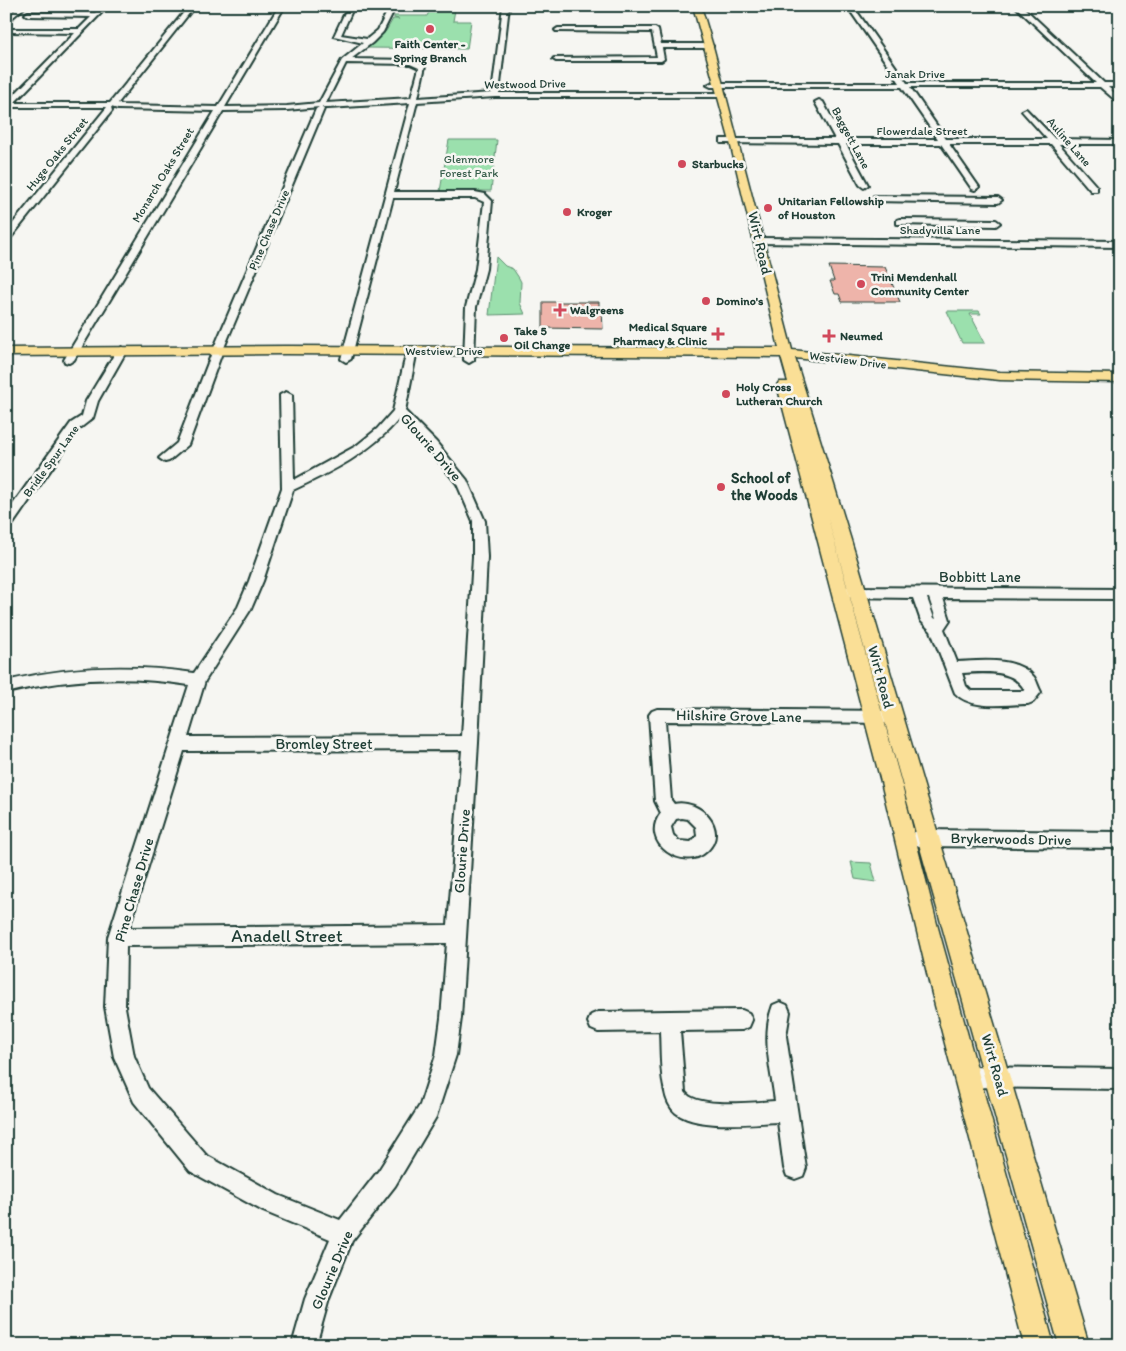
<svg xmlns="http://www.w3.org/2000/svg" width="1126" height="1351" viewBox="0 0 1126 1351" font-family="Itim,sans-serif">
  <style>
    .green { fill: #9be0ad; stroke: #5d8e70 }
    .building { fill: #eeb4aa; stroke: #1f3d34 }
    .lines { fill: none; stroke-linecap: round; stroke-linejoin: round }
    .minor-casing { stroke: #1f3d34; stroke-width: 4 }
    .major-casing { stroke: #1f3d34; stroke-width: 3 }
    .minor { fill: #f6f6f2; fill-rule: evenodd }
    .major { fill: #fadf96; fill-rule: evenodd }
    .poi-dot { fill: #d1495b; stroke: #f6f6f2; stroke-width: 2 }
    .labels { text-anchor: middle; stroke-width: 5; stroke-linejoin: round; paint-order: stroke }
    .far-poi-label { font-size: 12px; font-weight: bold; fill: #1f3d34; stroke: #f6f6f2; text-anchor: start }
    .far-street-label { font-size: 12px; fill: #1f3d34; stroke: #f6f6f2 }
    .far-park-label { font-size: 12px; fill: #385e4c; stroke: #f6f6f2 }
    .street-label { font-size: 15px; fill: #1f3d34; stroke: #f6f6f2 }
    .poi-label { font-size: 15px; font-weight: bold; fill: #1f3d34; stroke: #f6f6f2; text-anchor: start }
    .near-street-label { font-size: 18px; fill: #1f3d34; stroke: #f6f6f2 }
  </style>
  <rect width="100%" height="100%" fill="#f6f6f2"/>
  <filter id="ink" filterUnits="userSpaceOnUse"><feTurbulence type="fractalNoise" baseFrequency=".02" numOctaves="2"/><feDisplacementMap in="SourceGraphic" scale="10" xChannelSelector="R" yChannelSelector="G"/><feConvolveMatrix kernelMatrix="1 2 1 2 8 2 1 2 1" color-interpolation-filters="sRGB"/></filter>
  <g filter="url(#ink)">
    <path class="green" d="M432,6H453V9L437,10H455L453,21H471L467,49L367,48L386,31L393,19H399L394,18V16H427Z
      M449,140H497L491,191H440Z
      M496,257L505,266L513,269L519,278L521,282L520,303L525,314L489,315Z
      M947,311H979L981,314H970L985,343H962Z
      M851,862L871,863L876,882L855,879Z"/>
    <path class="building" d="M829,266L885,267L900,302H842L839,294H835L830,281H834Z
      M543,302H599V310H602L603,329L543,328Z"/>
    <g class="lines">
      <g class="minor-casing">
        <path id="minor" d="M19,6H26L6,23V18Z
          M101,6H108L14,103H110L189,6H195L118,103L122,105L218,107L279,6H285L225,107L287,106L319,103L342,60L363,43L334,36L348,6H354L341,35L367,39L378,30L390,6H396L383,32L372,43L351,59L411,60L425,66L418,98L492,93L503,6H509L499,93H722L726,95L722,97H495L417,102L394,192H475L485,194L492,201L486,269L476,307L474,360L469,363L464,360L466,307L476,269L484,202L475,198H393L351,359L346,362L341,359L410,103L328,108L320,107L324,109L223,350L188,445L169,461L165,462L159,458L177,443L213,350L316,109L319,107L287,110L223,111L74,360L69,363L65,362L64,360L215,111L118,109L111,107L112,111L9,240L6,241V232L107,107H10L6,109V103L75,33L9,32L6,29H79L91,17L28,16L25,14L28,12L95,13ZM346,63L410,64L419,68L411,98L326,103Z
          M847,6H853L907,83H1096L1015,6H1022L1104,83H1120V87H1108L1120,98V104L1100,87H910L946,139H1047L1022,111L1026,109L1055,139L1120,140V144H1059L1097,187V191H1091L1051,144H949L979,187L975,190L972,189L941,144H846L868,185L864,188L860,185L838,144L721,143V139H835L815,102L819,100L823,102L843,139H938L902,87H711L707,85L711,83H900Z
          M558,28H655L658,30L661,44H710L713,46L710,48H662L664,59L661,61H556L553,59L554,58L657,57L652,32L556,31L555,30Z
          M874,196L998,197L1002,200L998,203L871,201L870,199Z
          M900,219L996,220L1000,223L996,226L897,224V220Z
          M759,238L1120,241V247L756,243V239Z
          M122,347L127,350L98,401L93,418L79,429L13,524L6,525V514L71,423L82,416L86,401L117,350Z
          M412,347L417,350L405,411L436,442L467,480L485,521L487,557L478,743L461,1018L456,1055L436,1117L395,1186L352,1241L329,1299L316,1345H292L305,1299L330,1239L263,1211L190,1171L134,1102L114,1057L105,1007L108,937L189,685C127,675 67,678 6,693V681C69,666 131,664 194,673L238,607L249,581L282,488L280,395L286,392L292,395L294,480L356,446L377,429L393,411L407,350ZM399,419L428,448L457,484L473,521V557L462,736L188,737L205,681L251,609L263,581L293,490C333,471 370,453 399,419ZM462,750L448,925L129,928L184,751ZM447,943L441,1018L436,1055L420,1105L379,1170L340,1220L278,1195L206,1155L148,1088L134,1056L125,1007L126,946Z
          M846,587L1120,589V599L943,598L950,620L944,629L957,662C980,661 1017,656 1034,677C1037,681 1038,687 1041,692L1033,702L1028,704C1005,704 972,711 955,693L931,631L921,621L913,598L846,597L841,596L839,592L841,588ZM927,598H929L936,619L934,618ZM962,673C983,672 1014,668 1025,691H971L966,686Z
          M657,709L892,711L897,713L900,717L897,721L892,723L665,721L671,800L674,804C699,798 730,829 707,851C684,873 638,843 661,813L655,801L649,715L652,711ZM682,818L688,819L696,827L697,836L691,842L679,841L673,835L671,827L676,819Z
          M919,830L1120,832V848L919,846L913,843L910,838L913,833Z
          M780,1002L787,1005L790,1012L786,1036L806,1168L803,1176L795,1179L787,1176L784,1168L778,1122C751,1123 698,1130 676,1113C670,1108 666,1099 665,1092C660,1073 661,1051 660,1031L598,1032L591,1029L588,1022L591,1015L598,1012L742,1010L749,1013L752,1020L749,1027L742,1030L680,1031L685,1092C696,1109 755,1102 775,1101C771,1069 761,1036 773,1005Z
          M967,1067L1120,1069V1089L967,1087L960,1084L957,1077L960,1070Z"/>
      </g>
      <g class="major-casing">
        <path id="major" d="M693,6H701L714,50L792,350L1000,372L1120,374V382L1000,380L795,358L858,563L1089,1345H1059L826,511L901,782L937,924L1054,1345H1024L932,994L881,782L777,385L779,382H788L781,357L286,354L6,356V348L286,346L779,348L729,138Z"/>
      </g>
      <use href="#minor" class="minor"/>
      <use href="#major" class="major"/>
    </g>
  </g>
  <g class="poi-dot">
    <circle cx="430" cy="29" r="5"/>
    <circle cx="682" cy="164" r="5"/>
    <circle cx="768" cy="208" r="5"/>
    <circle cx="567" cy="212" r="5"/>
    <circle cx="861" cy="284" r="5"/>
    <circle cx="706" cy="301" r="5"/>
    <path d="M557.5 302.5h5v5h5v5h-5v5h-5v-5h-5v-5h5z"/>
    <path d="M715.5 326.5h5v5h5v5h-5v5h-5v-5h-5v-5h5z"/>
    <path d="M826.5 328.5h5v5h5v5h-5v5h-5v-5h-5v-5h5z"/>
    <circle cx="504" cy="338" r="5"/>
    <circle cx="726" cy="394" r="5"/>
    <circle cx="721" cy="487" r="5"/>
  </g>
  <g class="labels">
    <g class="far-poi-label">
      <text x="430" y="48" text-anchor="middle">Faith Center -<tspan x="430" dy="14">Spring Branch</tspan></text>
      <text x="692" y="168">Starbucks</text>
      <text x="778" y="205">Unitarian Fellowship<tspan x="778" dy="14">of Houston</tspan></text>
      <text x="577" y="216">Kroger</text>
      <text x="871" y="281">Trini Mendenhall<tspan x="871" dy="14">Community Center</tspan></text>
      <text x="716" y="305">Domino's</text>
      <text x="570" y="314">Walgreens</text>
      <text x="707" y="331" text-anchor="end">Medical Square<tspan x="707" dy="14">Pharmacy &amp; Clinic</tspan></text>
      <text x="514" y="335">Take 5<tspan x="514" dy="14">Oil Change</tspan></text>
      <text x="840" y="340">Neumed</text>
      <text x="736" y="391">Holy Cross<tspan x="736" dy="14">Lutheran Church</tspan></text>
    </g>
    <g class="far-street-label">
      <text x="915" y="78">Janak Drive</text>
      <text transform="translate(525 84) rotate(-1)" y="4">Westwood Drive</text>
      <text x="922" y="135">Flowerdale Street</text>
      <text transform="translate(851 138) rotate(62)" y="4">Baggett Lane</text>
      <text transform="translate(1069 142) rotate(49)" y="4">Auline Lane</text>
      <text transform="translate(57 154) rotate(-51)" y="4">Huge Oaks Street</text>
      <text transform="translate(163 175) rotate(-59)" y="4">Monarch Oaks Street</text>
      <text transform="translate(269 230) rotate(-67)" y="4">Pine Chase Drive</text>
      <text x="940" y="234">Shadyvilla Lane</text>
      <text x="444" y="355">Westview Drive</text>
      <text transform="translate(848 360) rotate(7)" y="4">Westview Drive</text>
      <text transform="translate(51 461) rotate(-54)" y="4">Bridle Spur Lane</text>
    </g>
    <g class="far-park-label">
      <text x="469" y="163">Glenmore<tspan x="469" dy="14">Forest Park</tspan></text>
    </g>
    <g class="street-label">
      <text transform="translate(760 243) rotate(77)" y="5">Wirt Road</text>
      <text transform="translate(431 447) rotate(49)" y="5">Glourie Drive</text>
      <text x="980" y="582">Bobbitt Lane</text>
      <text transform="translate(881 677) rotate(75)" y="5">Wirt Road</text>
      <text transform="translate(739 716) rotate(1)" y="5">Hilshire Grove Lane</text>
      <text x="324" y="749">Bromley Street</text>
      <text transform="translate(1011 839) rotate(1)" y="5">Brykerwoods Drive</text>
      <text transform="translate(462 851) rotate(-86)" y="5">Glourie Drive</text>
      <text transform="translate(134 890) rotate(-74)" y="5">Pine Chase Drive</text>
      <text transform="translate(995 1065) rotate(74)" y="5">Wirt Road</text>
      <text transform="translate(332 1270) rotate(-67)" y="5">Glourie Drive</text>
    </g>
    <g class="poi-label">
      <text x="731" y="483">School of<tspan x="731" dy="17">the Woods</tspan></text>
    </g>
    <g class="near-street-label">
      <text x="287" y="942">Anadell Street</text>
    </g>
  </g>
  <rect width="1126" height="1351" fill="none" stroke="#f6f6f2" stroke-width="25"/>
  <rect x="12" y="12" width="1101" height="1326" fill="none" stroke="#1f3d34" stroke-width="2" filter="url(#ink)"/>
</svg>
